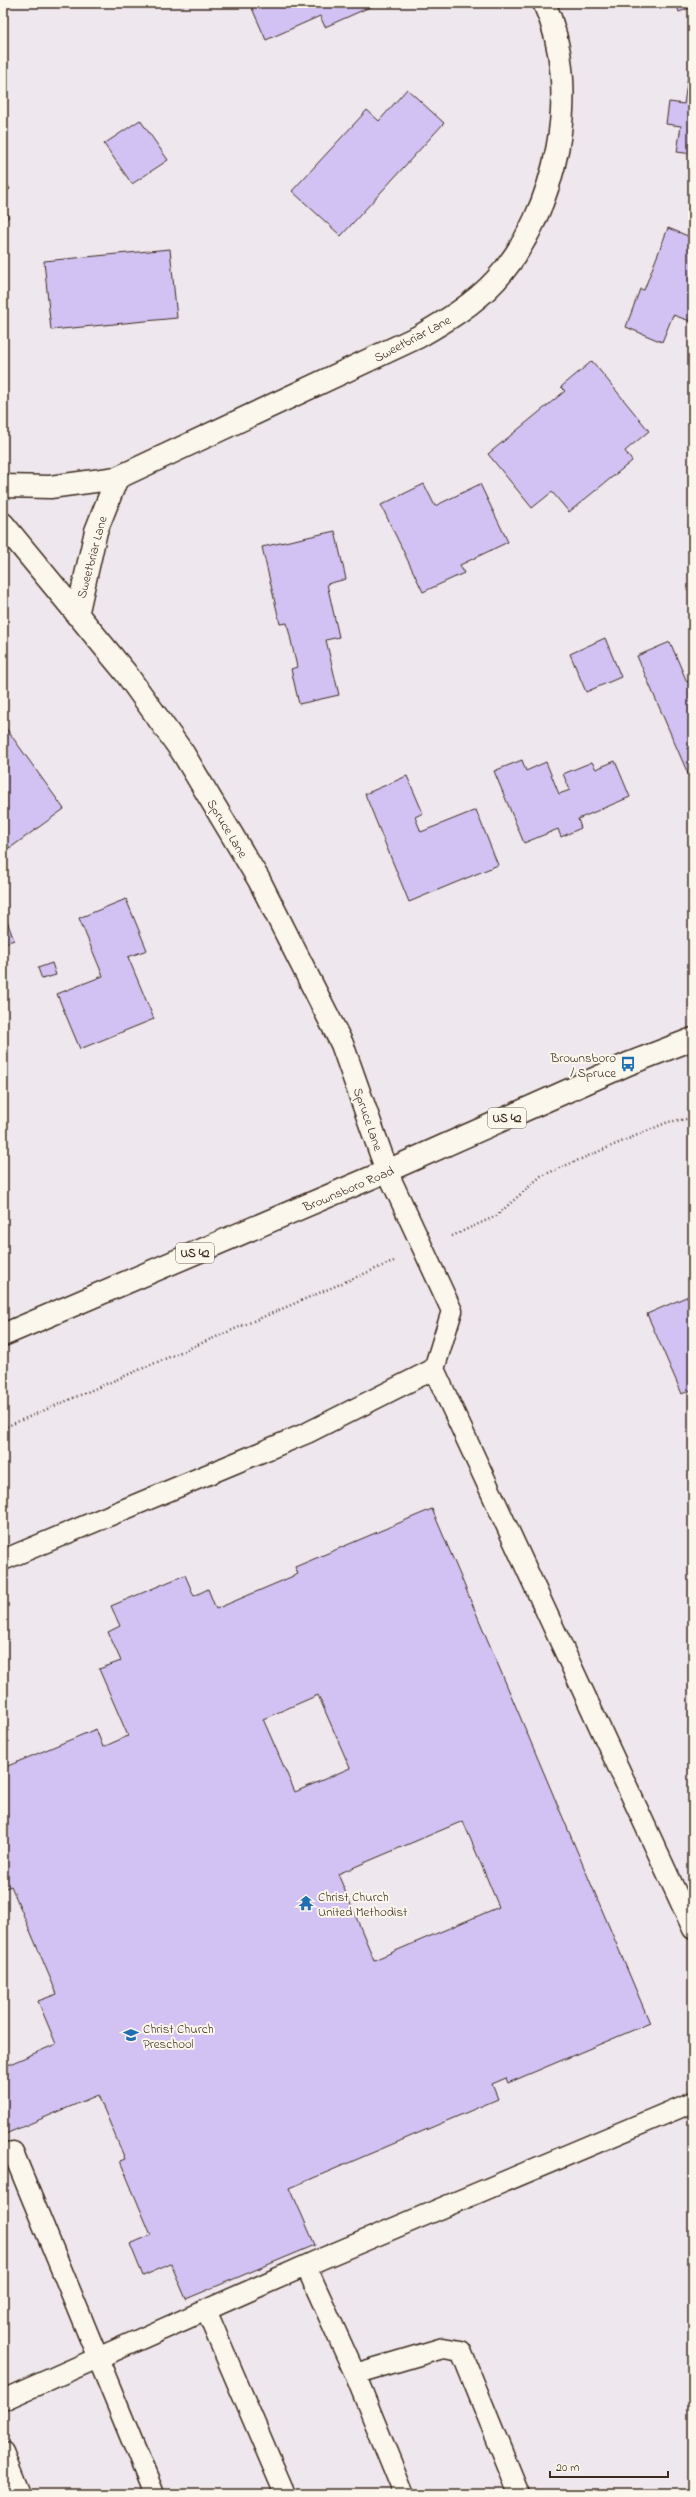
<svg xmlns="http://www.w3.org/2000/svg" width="696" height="2497" viewBox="0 0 696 2497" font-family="'Indie Flower',sans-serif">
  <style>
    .building { fill: #d2c2f3; stroke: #3b2a1e; fill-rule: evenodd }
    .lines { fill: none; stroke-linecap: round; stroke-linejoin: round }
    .lane-casing { stroke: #3b2a1e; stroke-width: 23 }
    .street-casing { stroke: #3b2a1e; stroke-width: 25 }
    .primary-casing { stroke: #3b2a1e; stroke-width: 25 }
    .path { stroke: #3b2a1e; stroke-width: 2.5; stroke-dasharray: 1 3; stroke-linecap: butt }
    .lane { stroke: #fbf7ec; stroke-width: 20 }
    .street { stroke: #fbf7ec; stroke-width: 22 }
    .primary { stroke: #fbf7ec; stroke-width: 22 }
    .labels { text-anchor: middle; stroke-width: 4; stroke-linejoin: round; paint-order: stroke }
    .shield { fill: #fbf7ec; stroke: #75685c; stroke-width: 1 }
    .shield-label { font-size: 12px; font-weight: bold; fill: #3b2a1e }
    .street-label { font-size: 13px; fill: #3b2a1e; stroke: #fbf7ec }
    .poi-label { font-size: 13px; fill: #3b2a1e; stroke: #fbf7ec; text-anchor: start }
  </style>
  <rect width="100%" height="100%" fill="#efe7ee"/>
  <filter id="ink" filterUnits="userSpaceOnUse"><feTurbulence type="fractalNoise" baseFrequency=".025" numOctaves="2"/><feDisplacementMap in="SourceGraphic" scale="8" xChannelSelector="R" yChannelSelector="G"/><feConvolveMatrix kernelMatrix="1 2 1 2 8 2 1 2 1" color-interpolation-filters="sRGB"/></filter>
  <g filter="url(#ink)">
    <path class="building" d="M258,3H379L325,27L320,16L266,40L251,6Z
      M676,3H693V7L679,12Z
      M688,76L693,77V154L677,152L681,126L666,124L669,102L684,104Z
      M407,89L444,123L341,236L292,191L367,110L379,121Z
      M140,120L168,160L132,184L104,144Z
      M3,178L10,189L3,195Z
      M3,207L9,217L3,221Z
      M668,228L693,238V322L673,315L662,342L626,327L640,289L644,290Z
      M170,249L177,318L51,330L44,261Z
      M592,361L649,431L625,451L632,461L569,512L552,492L532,508L488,454L565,391L561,387Z
      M424,484L435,506L480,484L508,542L460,565L464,573L423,592L381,505Z
      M335,531L346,579L327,584L339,637L326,640L339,695L299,704L291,669L297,667L287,623L280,624L262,547Z
      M605,638L621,677L586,692L570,654Z
      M670,642L687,682L693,679L692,783L637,656Z
      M3,724L64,809L10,848L3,838Z
      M522,760L526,771L546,762L559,794L570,790L563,774L592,762L596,769L615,761L630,797L578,819L581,828L561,837L558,829L524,843L494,771Z
      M407,776L423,813L415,817L421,832L476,810L498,865L409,902L365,794Z
      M126,899L147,950L128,957L154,1019L80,1049L57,994L103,976L79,918Z
      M3,911L14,940L3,944Z
      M52,963L56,975L42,979L38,968Z
      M693,1294V1389L682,1394L647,1314Z
      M432,1509L650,2023L508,2083L506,2078L492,2084L498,2099L290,2188L315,2245L186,2299L171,2264L143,2276L130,2244L151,2235L120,2161L125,2159L98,2095L3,2135V2067L56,2044L38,2001L57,1994L11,1886L3,1889V1768L96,1729L103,1747L128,1736L99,1669L121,1661L108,1632L120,1626L111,1606L185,1575L194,1596L208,1589L216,1609L298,1574L295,1567ZM318,1695L350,1768L295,1792L263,1719ZM463,1821L499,1907L374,1960L338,1874Z"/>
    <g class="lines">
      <g class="lane-casing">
        <path id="lane" d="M387,1171L452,1311L434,1369L693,1929
          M3,1560L307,1433L434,1369
          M13,2152L154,2494
          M306,2266L355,2374L443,2348L461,2351L519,2494
          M206,2310L285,2494
          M355,2374L404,2494
          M3,2400L321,2259L693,2102
          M3,2452L20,2494"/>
      </g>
      <g class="street-casing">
        <path id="street" d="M3,486L50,487L117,478L418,337C446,321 474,304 496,280C557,212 583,88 544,3
          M3,524L125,672L183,753L259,880L342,1044L387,1171
          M77,615L96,531L117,478"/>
      </g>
      <g class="primary-casing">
        <path id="primary" d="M3,1335L387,1171L628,1064L693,1039"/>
      </g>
      <path class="path" d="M452,1236L496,1216L541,1176L668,1122L693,1118
        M3,1428L394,1261"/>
      <use href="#lane" class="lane"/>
      <use href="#street" class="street"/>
      <use href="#primary" class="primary"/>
    </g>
  </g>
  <defs>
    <g id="bus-bare" transform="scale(1.2)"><path d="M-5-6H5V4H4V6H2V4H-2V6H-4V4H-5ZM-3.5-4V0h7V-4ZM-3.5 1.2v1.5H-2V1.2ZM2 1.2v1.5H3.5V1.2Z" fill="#1f6fb2" stroke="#fbf7ec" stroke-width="2.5" paint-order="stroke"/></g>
    <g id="temple-bare" transform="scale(1.2)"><path d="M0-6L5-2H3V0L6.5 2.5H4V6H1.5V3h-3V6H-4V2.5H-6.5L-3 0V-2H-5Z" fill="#1f6fb2" stroke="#fbf7ec" stroke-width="2.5" paint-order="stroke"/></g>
    <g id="school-bare" transform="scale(1.2)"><path d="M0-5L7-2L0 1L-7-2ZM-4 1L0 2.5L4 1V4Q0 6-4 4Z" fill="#1f6fb2" stroke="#fbf7ec" stroke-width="2.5" paint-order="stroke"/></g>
  </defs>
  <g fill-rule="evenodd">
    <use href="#bus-bare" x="628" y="1064"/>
    <use href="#temple-bare" x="306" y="1903"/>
    <use href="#school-bare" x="131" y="2035"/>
  </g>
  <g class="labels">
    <g class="shield">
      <rect x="488" y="1108" width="38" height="20" rx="3"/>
      <rect x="176" y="1243" width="38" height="20" rx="3"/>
    </g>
    <g class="shield-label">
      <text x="507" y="1122">US 42</text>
      <text x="195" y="1257">US 42</text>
    </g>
    <g class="street-label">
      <text transform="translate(412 338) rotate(-28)" y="5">Sweetbriar Lane</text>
      <text transform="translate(91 557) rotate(-75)" y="5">Sweetbriar Lane</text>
      <text transform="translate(228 828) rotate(59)" y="5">Spruce Lane</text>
      <text transform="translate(369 1119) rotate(71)" y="5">Spruce Lane</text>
      <text transform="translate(348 1188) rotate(-23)" y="5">Brownsboro Road</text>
    </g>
    <g class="poi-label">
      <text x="616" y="1062" text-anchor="end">Brownsboro<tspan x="616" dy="15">/ Spruce</tspan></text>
      <text x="318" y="1901">Christ Church<tspan x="318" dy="15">United Methodist</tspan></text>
      <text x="143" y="2033">Christ Church<tspan x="143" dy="15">Preschool</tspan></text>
    </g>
  </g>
  <rect width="696" height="2497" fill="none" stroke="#fbf7ec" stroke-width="16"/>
  <rect x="8" y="8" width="680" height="2481" fill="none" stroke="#3b2a1e" stroke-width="1.5" filter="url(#ink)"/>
  <path d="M550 2471v6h118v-6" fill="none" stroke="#3b2a1e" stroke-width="2"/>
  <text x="556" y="2471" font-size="12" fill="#3b2a1e" stroke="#fbf7ec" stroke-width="3" paint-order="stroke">20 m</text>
</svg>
